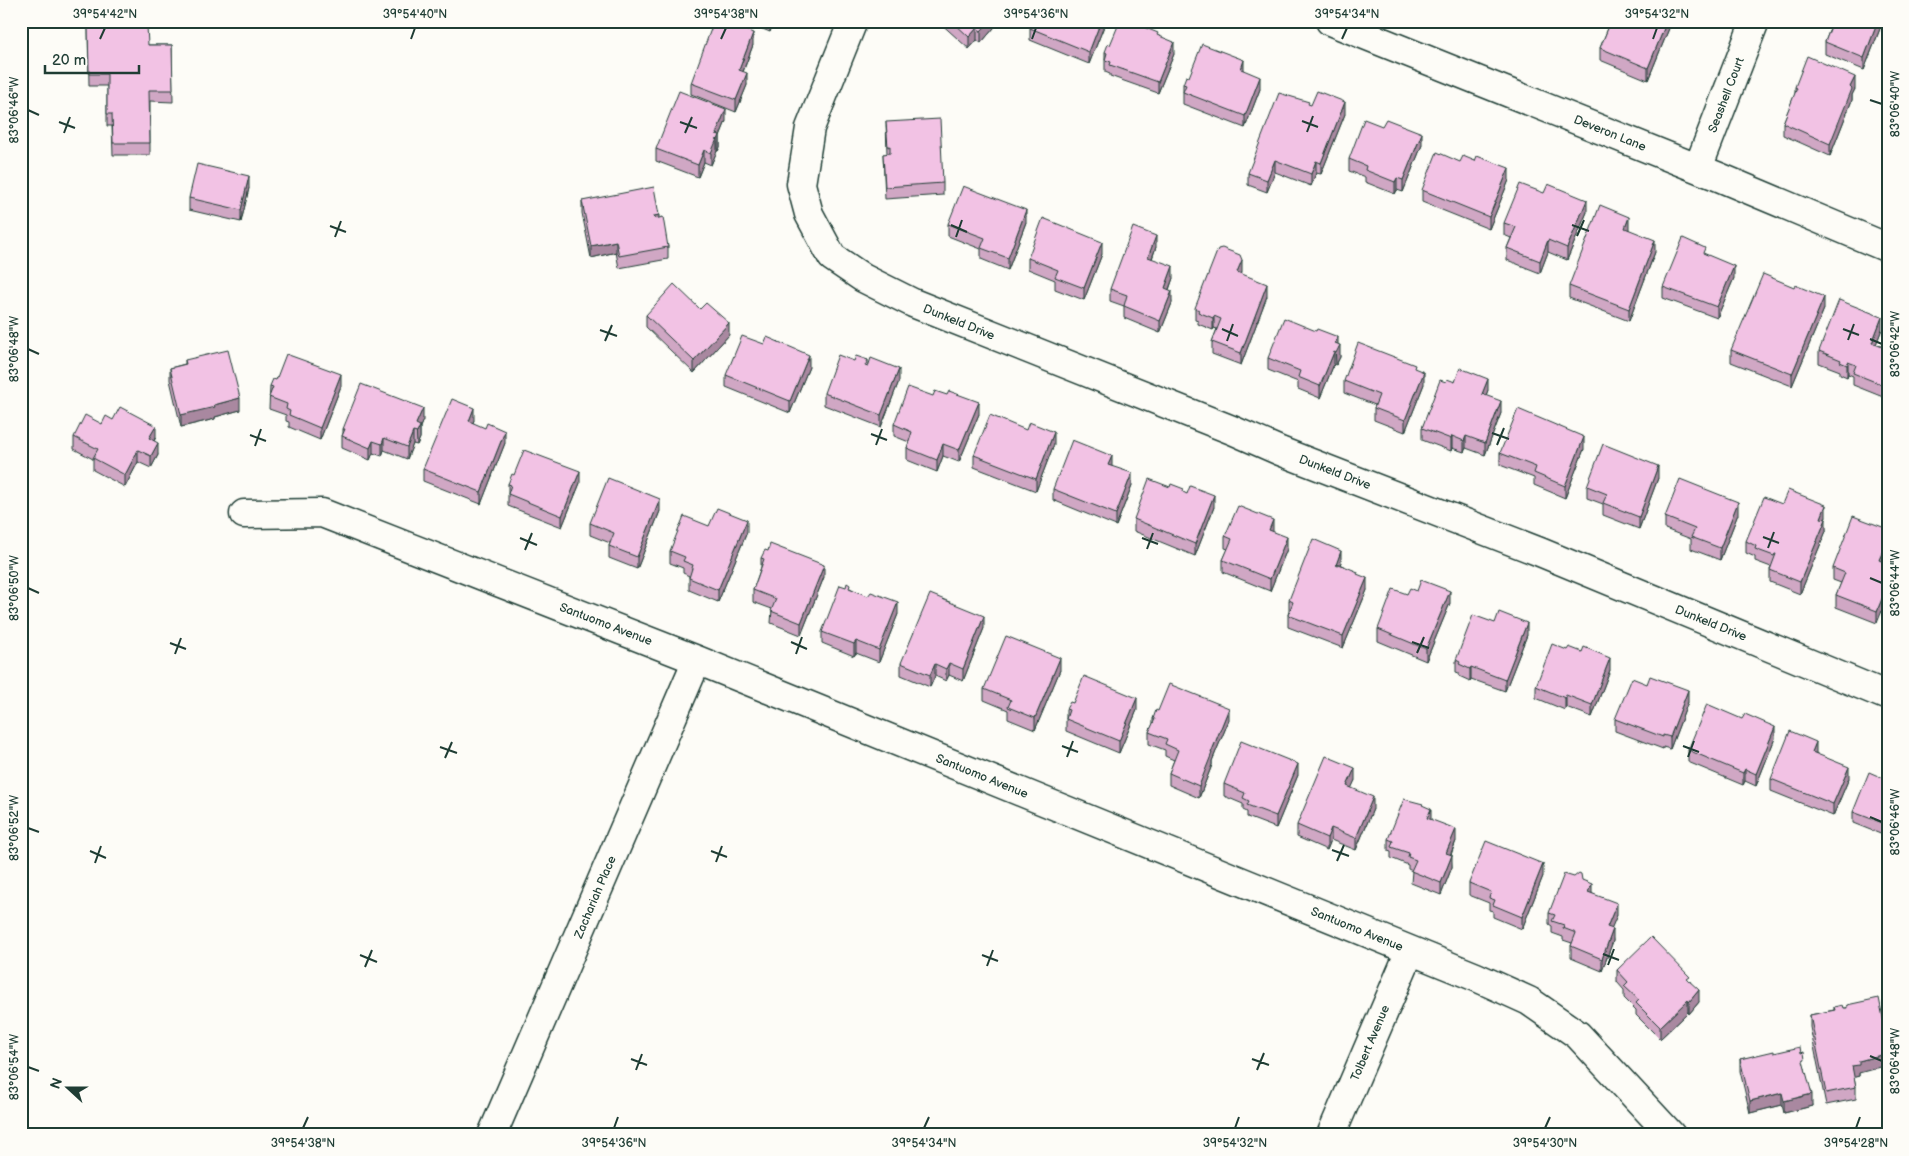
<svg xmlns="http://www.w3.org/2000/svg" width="1909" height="1156" viewBox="0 0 1909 1156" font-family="'Balsamiq Sans',sans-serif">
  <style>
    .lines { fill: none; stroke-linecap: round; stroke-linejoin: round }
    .minor-casing { stroke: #1f3d34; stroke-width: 31 }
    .minor { stroke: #fdfcf7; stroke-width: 28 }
    .wall { fill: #d0a7c4; stroke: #1f3d34 }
    .shaded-wall { fill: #a988a0; stroke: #1f3d34 }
    .building { fill: #f2c2e4; stroke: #1f3d34 }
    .ticks { fill: none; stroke: #1f3d34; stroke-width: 2 }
    .labels { text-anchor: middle; stroke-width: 5; stroke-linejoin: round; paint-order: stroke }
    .street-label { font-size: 12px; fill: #1f3d34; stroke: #fdfcf7 }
    .neatline { fill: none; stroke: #1f3d34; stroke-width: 2 }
    .ticks-label { font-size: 12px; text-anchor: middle; fill: #1f3d34 }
  </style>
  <rect width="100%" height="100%" fill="#fdfcf7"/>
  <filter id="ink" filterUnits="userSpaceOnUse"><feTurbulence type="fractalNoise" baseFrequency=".02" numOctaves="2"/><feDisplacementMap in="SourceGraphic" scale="10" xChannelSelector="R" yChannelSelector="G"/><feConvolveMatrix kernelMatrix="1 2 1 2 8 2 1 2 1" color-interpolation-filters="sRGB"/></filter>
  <g filter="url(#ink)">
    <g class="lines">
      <g class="minor-casing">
        <path id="minor" d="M853,21L810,128L801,184L809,214L832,257L863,278L913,303L1232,430L1280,451L1540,552L1888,696
          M1330,21L1719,177L1888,248
          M1698,168L1755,21
          M244,514L322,513L697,660L1476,977L1529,1001L1578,1035L1671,1135
          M492,1135L697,660
          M1331,1135L1410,951"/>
      </g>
      <use href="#minor" class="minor"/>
    </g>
    <path class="wall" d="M743,21H774L770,32Z
      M938,21H1000L981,43L977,40L969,49Z
      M1106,21L1089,64L1030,40V28Z
      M1132,21V22L1158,36L1174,54L1158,93L1110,76V74L1105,72V52Z
      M1611,21H1672L1648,80L1600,60V48Z
      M1829,21H1883L1864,70L1825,54V42L1830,29L1829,28Z
      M88,26L148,45H172L173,102L150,101V155H113L112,126H107V86H89Z
      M753,45L743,72L747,85L736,112L691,94V83Z
      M1244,71L1260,89L1245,128L1183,104V84L1189,77Z
      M1795,87L1855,89L1852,95V100L1830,156L1783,135V123L1795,94Z
      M1309,105L1345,114L1321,174L1316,173L1311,186L1275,172L1267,192L1248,185V173Z
      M726,121L720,136V147L718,151H717L711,165L704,162L698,177L656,161V149Z
      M886,122L943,183V195L885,199L883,154H887Z
      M1382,126L1422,145L1403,192L1397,190L1395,194L1365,182V177L1349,171V159Z
      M1509,180L1489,229L1422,202V190Z
      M249,188L241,222L189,210V198Z
      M582,201L659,218L668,247V259L619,268L616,252L591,258L582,213Z
      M1587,212L1567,260L1548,252L1540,273L1507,260V248L1511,238L1504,235V223Z
      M1026,222L1008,270L981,259V249L948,236V224Z
      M1629,229V230L1655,252L1629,321L1569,298V286Z
      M1156,247L1152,259L1173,278L1169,290L1172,303L1160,333L1124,318V306L1110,301V289Z
      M1102,254L1084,300L1055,289V280L1028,269V258Z
      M1705,254L1734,278L1717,318L1663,298V287Z
      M1242,272L1241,274L1267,296L1241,365L1212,354V342L1217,329L1214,328L1213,330L1198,324V321L1195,320V308Z
      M1794,287L1824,309L1792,386L1731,362V350Z
      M646,315L729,335L694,373L646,327Z
      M1882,329L1876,344L1888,349V384L1883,397L1853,385V376L1848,374L1847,377L1840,374V371L1819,363V351Z
      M764,344L809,367L790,413L726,387V375Z
      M1338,344L1340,357L1336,365L1334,364L1320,398L1298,389V382L1268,370V358Z
      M185,360L240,410L215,417V419L181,427L170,380V368L185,364Z
      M868,360V367L899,381L881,427L824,405V393L854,361Z
      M276,380L341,386L320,440L289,427V422L286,421V415L269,409L270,386Z
      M1344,381L1424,384L1405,432L1374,420V408L1375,405L1344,393Z
      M1446,382H1455L1488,390L1486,395L1501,413L1485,455L1466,448L1464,452L1452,448L1451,451L1422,440V428Z
      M979,414L959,462L943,456L937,472L907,460V448L909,442L894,436V424Z
      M113,420L156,437L154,441L158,455L151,468L138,462L125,487L93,470V459L74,449V437L102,424Z
      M423,420L420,427V438L417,445L413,444L407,459L384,450L382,456L373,453L370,460L342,448V436L343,433V429Z
      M474,420L473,423L505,443L481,504L423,481V469Z
      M1054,444L1036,491L974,467V455Z
      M1584,449L1565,498L1534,485V478L1500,465V453Z
      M1112,466L1132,485L1116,526L1053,500V489Z
      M514,475L580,483L562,527L508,506V484Z
      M1658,478L1639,529L1603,515V504L1587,498V486Z
      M1184,493L1214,507L1195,556L1134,531V519Z
      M1782,504L1826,517L1825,519L1826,531L1800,594L1770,582V570L1771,567L1755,561V557L1746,553V541Z
      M660,511L637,569L609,558V546L610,543L590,535V523Z
      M1738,514L1720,560L1691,549V539L1665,529V517Z
      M709,526L747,532L718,602L689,590V576L683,573V568L670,563V551Z
      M1888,529V549L1883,562L1877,623L1836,607V595L1841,583L1833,580V568Z
      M1273,532L1287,549L1270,591L1223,572V560L1228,549L1225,548V536Z
      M768,551L824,577L801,635L771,623L772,609L753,602V590L761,567V558Z
      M1341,562L1340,565L1358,575L1367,590L1343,648L1288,627V615L1289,610V600Z
      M850,588L898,614L879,662L856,653L854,656L822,643V632Z
      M1407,594L1450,603L1426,661L1378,641V629Z
      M984,628L963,681L949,675L946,681L935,676L930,687L901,675V663Z
      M1527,635L1505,691L1471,679L1470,681L1459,676V673L1456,672V660Z
      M1567,650L1582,652L1610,670L1592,717L1566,707L1565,710L1536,698V686Z
      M1060,670L1035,730L1008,719V710L984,700V689Z
      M1647,684L1688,702L1670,749L1663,747V749L1615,731V719Z
      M1073,703L1137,710L1119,753L1066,731V709Z
      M1158,711L1229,720L1212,761V765L1199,798L1169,785V773L1174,760L1165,756V750L1149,744V732L1153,724V719Z
      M1775,738L1756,786L1745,781L1743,785L1688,762V750Z
      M1816,753L1849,778L1833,816L1771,791V779Z
      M1298,775L1276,828L1247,817V812L1243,810V804L1224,796V784Z
      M1888,775V837L1853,823V812Z
      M1355,780L1351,788L1373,809L1356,850L1331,840L1327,850L1297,837V825Z
      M1423,806L1431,820L1456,841L1451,855L1452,867L1441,895L1411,883L1412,871L1408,869V865L1391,858V852L1388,851V839Z
      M1543,876L1522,929L1493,917V911L1489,910V903L1469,895V883Z
      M1582,880L1592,893L1617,915L1611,928L1613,941L1602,971L1571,958V946L1572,943L1563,940V937L1552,933V926L1549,924V913Z
      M1617,970L1690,981L1699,1002L1689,1014L1688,1012L1660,1039L1636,1015V1010L1624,998V990L1617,982Z
      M1847,1005L1859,1073V1076L1854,1077L1856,1087V1099L1826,1105L1810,1027V1015L1834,1010V1007L1843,1008H1847Z
      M1774,1053L1805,1068L1812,1106L1784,1113L1782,1105L1750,1113L1740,1071V1059Z"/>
    <path class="shaded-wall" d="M770,21H774L770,32Z
      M990,21H1000L981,43V31Z
      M1101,21H1106L1089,64V52Z
      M1667,21H1672L1648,80V68Z
      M1878,21H1883L1864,70V58Z
      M977,28V40L969,49V37Z
      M753,33V45L739,82V70Z
      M1174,42V54L1158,93V82Z
      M1244,60V72L1241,69Z
      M747,73V85L736,112V100Z
      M1260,77V89L1245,128V116Z
      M1855,77V89L1852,95V100L1830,156V144L1850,87Z
      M1345,102V114L1321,174V163Z
      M726,109V121L720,136V147L718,151V140L717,139V151L711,165V153L716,134Z
      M1422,133V145L1403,192V180Z
      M704,150V162L698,177V165Z
      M1275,160V172L1267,192V180Z
      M1316,161V173L1311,186V174Z
      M1509,168V180L1489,229V217Z
      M249,176V188L241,222V210Z
      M1397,178V190L1395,194V182Z
      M1587,200V212L1567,260V248Z
      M1026,210V222L1008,270V258Z
      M659,215V227L654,228V216Z
      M1629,217V229L1625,240V228Z
      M1156,236V247L1148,269V257Z
      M1548,240V252L1540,273V261Z
      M1655,240V252L1629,321V309Z
      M616,241V252L591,258V246Z
      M1102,242V254L1084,300V288Z
      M1242,260V272L1237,284V272Z
      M1173,266V278L1165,300V288Z
      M1734,266V278L1717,318V307Z
      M1267,284V296L1241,365V353Z
      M1172,291V303L1160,333V321Z
      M1824,297V309L1792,386V374Z
      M1214,316V328L1213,330V318Z
      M1882,317V329L1872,355V343Z
      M729,323V335L694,373V361Z
      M1338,337V348L1340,345V357L1336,365L1335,343Z
      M1334,352V364L1320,398V386Z
      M809,355V367L790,413V401Z
      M1848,362V374L1847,377V365Z
      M899,369V381L881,427V415Z
      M1424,372V384L1405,432V420Z
      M1888,372V384L1883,397V385Z
      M341,374V386L320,440V428Z
      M1488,379V390L1482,406V394Z
      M240,398V410L215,417V419L181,427V415L214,405Z
      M1501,401V413L1485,455V443Z
      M979,402V414L959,462V450Z
      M423,408V420L420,427V438L417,445L416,424Z
      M474,408V420L469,433V421Z
      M156,426V437L149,450V438Z
      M505,431V443L481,504V492Z
      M413,432V444L407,459V447Z
      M1054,432V444L1036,491V479Z
      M1452,436V448L1451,451V439Z
      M1466,436V448L1464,452V441Z
      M1584,437V449L1565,498V486Z
      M384,438V450L382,456V444Z
      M373,441V453L370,460V448Z
      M158,443V455L151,468V456Z
      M943,444V456L937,472V460Z
      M138,450V462L125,487V475Z
      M1112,456V467L1108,465Z
      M1658,466V478L1639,529V517Z
      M580,471V483L562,527V516Z
      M1132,473V485L1116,526V514Z
      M1214,495V507L1195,556V544Z
      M660,499V511L637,569V557Z
      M1738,502V514L1720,560V548Z
      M1826,505V517L1821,529V518Z
      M1826,519V531L1800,594V582Z
      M747,520V532L718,602V590Z
      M1273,520V532L1269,530Z
      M1287,537V549L1270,591V579Z
      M1888,538V549L1879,572V560Z
      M1341,551V562L1336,577V565Z
      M824,565V577L801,635V623Z
      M1367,578V590L1343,648V636Z
      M1888,584V596L1877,623V611Z
      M1450,591V603L1426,661V649Z
      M898,602V614L879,662V650Z
      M984,616V628L963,681V669Z
      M1527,623V635L1505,691V680Z
      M856,641V653L854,656V644Z
      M1060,658V670L1035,730V718Z
      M1610,658V670L1592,717V705Z
      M949,663V675L946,681V669Z
      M935,664V676L930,687V675Z
      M1471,667V679L1470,681V669Z
      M1688,690V702L1670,749V737Z
      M1566,695V707L1565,710V698Z
      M1137,698V710L1119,753V741Z
      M1229,708V720L1212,761V765L1199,798V786L1211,753Z
      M1775,727V738L1756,786V774Z
      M1816,742V754L1812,752Z
      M1298,764V775L1276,828V816Z
      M1849,767V778L1833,816V804Z
      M1355,768V780L1347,798V786Z
      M1745,769V781L1743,785V773Z
      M1373,797V809L1356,850V838Z
      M1431,809V821L1427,818Z
      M1331,828V840L1327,850V838Z
      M1456,829V841L1446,865V853Z
      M1452,855V867L1441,895V883Z
      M1543,864V876L1522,929V917Z
      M1592,884V896L1588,892Z
      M1617,903V915L1607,939V927Z
      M1613,929V941L1602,971V959Z
      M1699,990V1002L1689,1014V1002Z
      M1688,1000V1012L1660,1039V1027Z
      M1888,1053V1065L1859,1073V1076L1852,1078V1066L1859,1061Z
      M1782,1093V1105L1750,1113V1101Z
      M1812,1094V1106L1784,1113V1101Z"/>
    <path class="building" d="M714,21H723L753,33L739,70L747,73L736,100L691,83Z
      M952,21H990L981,31L977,28L969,37Z
      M1033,21H1101L1089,52L1030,28Z
      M1120,21H1129L1158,33L1157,35L1174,42L1158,82L1110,65L1111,62L1105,60L1107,53L1105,52L1108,44L1110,45Z
      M1611,21H1667L1648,68L1600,48Z
      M1833,21H1878L1864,58L1825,42Z
      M88,26H147L148,45H172L173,90H149L150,143H113L112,114H107V74H89Z
      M1202,44L1244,60L1241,69L1260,77L1245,116L1183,92L1186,85L1183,84L1186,76L1189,77Z
      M1807,56L1855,77L1850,87L1852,89L1830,144L1783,123L1797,88L1795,87Z
      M679,91L726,109L716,134L720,135L718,140L717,139L711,153L704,150L698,165L656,149Z
      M1317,91L1345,102L1321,163L1316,161L1311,174L1275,160L1267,180L1248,173L1279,93L1309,102L1308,104L1311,105Z
      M940,119L943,183L885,187L883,154L890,153V146L888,147L886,122Z
      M1364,119L1382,126L1386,119L1422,133L1403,180L1397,178L1395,182L1365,170L1366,166L1349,159Z
      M1437,152L1460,162L1463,156L1475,161L1477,156L1509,168L1489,217L1422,190Z
      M197,164L249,176L241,210L189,198Z
      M1520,184L1544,193L1548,184L1587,200L1567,248L1548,240L1540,261L1507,248L1516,227L1504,223Z
      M963,186L1026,210L1008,258L981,248L985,238L948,224Z
      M654,187L659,215L654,216L655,219L663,217L668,247L619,256L616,241L591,246L582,201Z
      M1600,205L1629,217L1625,228L1655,240L1629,309L1569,286Z
      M1043,218L1102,242L1084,288L1055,277L1058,270L1028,258Z
      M1133,227L1156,236L1148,257L1173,266L1165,288L1172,291L1160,321L1124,306L1127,295L1110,289Z
      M1683,238L1705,248L1703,253L1734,266L1717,307L1663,287Z
      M1222,248L1240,255L1242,260L1237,272L1267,284L1241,353L1212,342L1221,319L1214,316L1213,318L1198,312L1199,310L1195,308L1218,249Z
      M1763,274L1794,287L1795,285L1824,297L1792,374L1731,350Z
      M674,284L700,309L706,303L729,323L694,361L646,315Z
      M1839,300L1882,317L1872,343L1888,349V372L1883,385L1853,373L1856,365L1848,362L1847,365L1840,362L1841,360L1819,351Z
      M1284,318L1316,331L1317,329L1338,337L1335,343L1340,345L1336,353L1334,352L1320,386L1298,377L1300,371L1268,358Z
      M742,336L764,344L767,337L809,355L790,401L726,375Z
      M1358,343L1415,365L1414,368L1424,372L1405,420L1374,408L1379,395L1344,381Z
      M228,350L240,398L214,405L215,407L181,415L170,368L186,364L185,360Z
      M286,354L341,374L320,428L289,415L290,411L286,409L287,404L269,397L273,387L270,386L273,379L276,380Z
      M838,355L854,361L856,356L868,360L865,366L868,367L871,358L899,369L881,415L824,393Z
      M1460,368L1488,379L1482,394L1501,401L1485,443L1466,436L1464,441L1452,436L1451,439L1422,428L1440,380L1446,382L1447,379L1455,382Z
      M361,384L423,408L416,424L420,426L417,433L413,432L407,447L384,438L382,444L373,441L370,448L342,436L345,429H343Z
      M908,387L933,396L935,391L947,395L949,391L979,402L959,450L943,444L937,460L907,448L912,432L894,424Z
      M452,399L474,408L469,421L485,428L487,423L505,431L481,492L423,469Z
      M120,407L156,426L149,438L158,443L151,456L138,450L125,475L93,458L98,449L74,437L85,415L102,424L106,416L113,420Z
      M1518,409L1584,437L1565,486L1534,473L1536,467L1500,453Z
      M990,415L1026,430L1029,422L1054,432L1036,479L974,455Z
      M1072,440L1112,456L1108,465L1132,473L1116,514L1053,489Z
      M1603,444L1658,466L1639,517L1603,503L1607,494L1587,486Z
      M524,450L580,471L562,516L508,494L511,485L508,484L512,474L514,475Z
      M608,478L660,499L637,557L609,546L614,533L590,523Z
      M1149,479L1170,487L1171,484L1184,489L1183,492L1187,494L1190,486L1214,495L1195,544L1134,519Z
      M1680,479L1738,502L1720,548L1691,537L1695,529L1665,517Z
      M1788,490L1826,505L1821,518L1826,519L1800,582L1770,570L1776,554H1775L1774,556L1755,549L1756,546L1746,541L1764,497L1782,504Z
      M1238,506L1273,520L1269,530L1287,537L1270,579L1223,560L1232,539L1225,536Z
      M717,508L747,520L718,590L689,578L693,565L683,561L685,557L670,551L684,516L709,526Z
      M1853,516L1888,529V538L1879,560L1888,564V584L1877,611L1836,595L1845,573L1833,568Z
      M1313,539L1341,551L1336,565L1338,566L1339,564L1358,572L1357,574L1367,578L1343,636L1288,615L1293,602L1289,600Z
      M770,544L824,565L801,623L771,611L776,599L753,590L764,559L761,558L765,550L768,551Z
      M1421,580L1450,591L1426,649L1378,629L1393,589L1407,594L1410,588L1417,591Z
      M847,583L850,585L849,588L868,596L871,592L898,602L879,650L856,641L854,644L822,632L840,585L846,587Z
      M930,594L984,616L963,669L949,663L946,669L935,664L930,675L901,663Z
      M1499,612L1527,623L1505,680L1471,667L1470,669L1459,664L1460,662L1456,660L1473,615L1495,623Z
      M1006,636L1060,658L1035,718L1008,707L1011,700L984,689Z
      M1552,644L1567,650L1569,647L1582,652L1584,647L1610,658L1592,705L1566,695L1565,698L1536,686Z
      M1084,676L1137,698L1119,741L1066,719L1069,710L1066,709L1070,702L1073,703Z
      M1650,676L1688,690L1670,737L1663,735V737L1615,719L1632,678L1647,684Z
      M1169,684L1229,708L1211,753H1212L1199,786L1169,773L1178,750L1165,744L1167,739L1149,732L1155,719H1153L1156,710L1158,711Z
      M1707,704L1742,719L1745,714L1775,727L1756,774L1745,769L1743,773L1688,750Z
      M1790,731L1816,742L1812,752L1849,767L1833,804L1771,779Z
      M1241,741L1298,764L1276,816L1247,805L1249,801L1243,798L1245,793L1224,784Z
      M1326,756L1355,768L1347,786L1373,797L1356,838L1331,828L1327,838L1297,825Z
      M1869,772L1885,779L1886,774L1888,775V825L1853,812Z
      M1404,799L1423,804L1422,805L1431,809L1427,818L1456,829L1446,853L1452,855L1441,883L1411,871L1416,860L1408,857L1409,853L1391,847L1393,841L1388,839Z
      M1486,841L1543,864L1522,917L1493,905L1495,900L1489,898L1491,892L1469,883Z
      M1579,873L1581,874L1582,880L1592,884L1588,892L1617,903L1607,927L1613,929L1602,959L1571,946L1576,933L1563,928L1564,925L1552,921L1555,915L1549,913L1564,874L1574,877Z
      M1651,937L1690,977L1687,979L1699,990L1689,1002L1688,1000L1660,1027L1636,1003L1639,1000L1624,986L1628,982L1617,970Z
      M1879,998L1888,1043V1053L1859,1061V1065L1852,1066L1856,1087L1826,1093L1810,1015L1835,1010L1834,1007L1842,1005L1843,1008H1847V1005Z
      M1800,1047L1801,1053L1804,1052L1805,1060L1803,1061L1812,1094L1784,1101L1782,1093L1750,1101L1740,1059L1774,1051V1053Z"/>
  </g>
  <path class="ticks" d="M100,39L105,28M411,39L415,28M721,39L726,28M1032,39L1036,28M1342,39L1347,28M1653,39L1657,28M1870,100L1882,104M28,110L39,115M1302,121L1318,127M59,122L75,128M680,122L697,128M1307,132L1313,116M64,133L70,117M685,133L692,117M951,225L967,232M1572,225L1589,231M330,226L346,232M1577,236L1584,220M335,237L341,221M956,237L962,220M1222,329L1238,336M1843,329L1859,335M600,330L617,336M1870,339L1882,344M1848,340L1854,324M605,341L612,325M1227,341L1233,324M28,349L39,354M1492,433L1509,439M871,434L887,440M250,435L266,441M876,445L882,429M1497,445L1504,428M255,446L261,429M1763,537L1779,543M520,538L537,545M1142,538L1158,544M1768,548L1774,532M1147,549L1153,533M525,550L532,533M1870,578L1882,583M28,588L39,593M791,642L807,649M1412,642L1429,648M170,643L186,649M1417,653L1424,637M175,654L181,638M796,654L802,637M1062,746L1078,752M1683,746L1699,752M440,747L457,753M1067,757L1073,741M1688,757L1694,741M445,758L452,742M1870,817L1882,822M28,828L39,832M1332,850L1349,856M90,851L106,858M711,851L727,857M1337,861L1344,845M716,862L722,846M95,863L101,846M1603,954L1619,960M360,955L377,962M982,955L998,961M1608,965L1614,949M987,966L993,950M365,967L372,950M1870,1056L1882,1061M631,1059L647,1065M1252,1059L1269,1065M28,1067L39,1071M636,1070L642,1054M1257,1070L1264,1053M303,1128L308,1117M614,1128L618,1117M924,1128L929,1117M1235,1128L1239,1117M1545,1128L1550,1117M1856,1128L1860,1117"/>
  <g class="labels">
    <g class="street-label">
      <text transform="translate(1726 95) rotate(-69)" y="4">Seashell Court</text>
      <text transform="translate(1610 133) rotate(22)" y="4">Deveron Lane</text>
      <text transform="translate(959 322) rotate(22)" y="4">Dunkeld Drive</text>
      <text transform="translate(1335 472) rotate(21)" y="4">Dunkeld Drive</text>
      <text transform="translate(1711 623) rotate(22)" y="4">Dunkeld Drive</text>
      <text transform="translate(606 624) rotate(21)" y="4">Santuomo Avenue</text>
      <text transform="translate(982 776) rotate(22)" y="4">Santuomo Avenue</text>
      <text transform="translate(595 897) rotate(-67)" y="4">Zachariah Place</text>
      <text transform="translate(1357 929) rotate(22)" y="4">Santuomo Avenue</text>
      <text transform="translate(1370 1043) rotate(-67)" y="4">Tolbert Avenue</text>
    </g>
  </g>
  <rect width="1909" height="1156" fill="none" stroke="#fdfcf7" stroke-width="55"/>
  <g transform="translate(68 1088) rotate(291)" stroke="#fdfcf7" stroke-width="4" paint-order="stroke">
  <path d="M0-4L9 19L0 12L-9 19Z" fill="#1f3d34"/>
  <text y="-8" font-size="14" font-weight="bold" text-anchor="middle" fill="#1f3d34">N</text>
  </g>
  <path d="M45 65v8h94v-8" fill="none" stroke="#1f3d34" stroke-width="2.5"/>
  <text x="52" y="65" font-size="15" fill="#1f3d34" stroke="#fdfcf7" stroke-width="4" paint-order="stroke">20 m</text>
  <rect x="28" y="28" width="1854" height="1100" class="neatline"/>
  <g class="ticks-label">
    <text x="105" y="18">39°54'42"N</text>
    <text x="415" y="18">39°54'40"N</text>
    <text x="726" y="18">39°54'38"N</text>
    <text x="1036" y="18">39°54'36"N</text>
    <text x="1347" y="18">39°54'34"N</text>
    <text x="1657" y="18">39°54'32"N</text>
    <text transform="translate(1895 104) rotate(-90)" y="4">83°06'40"W</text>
    <text transform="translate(14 110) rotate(-90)" y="4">83°06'46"W</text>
    <text transform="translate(1895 344) rotate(-90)" y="4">83°06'42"W</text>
    <text transform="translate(14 349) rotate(-90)" y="4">83°06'48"W</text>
    <text transform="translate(1895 583) rotate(-90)" y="4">83°06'44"W</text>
    <text transform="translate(14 588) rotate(-90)" y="4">83°06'50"W</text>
    <text transform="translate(1895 822) rotate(-90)" y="4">83°06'46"W</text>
    <text transform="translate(14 828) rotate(-90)" y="4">83°06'52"W</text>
    <text transform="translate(1895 1061) rotate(-90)" y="4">83°06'48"W</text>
    <text transform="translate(14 1067) rotate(-90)" y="4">83°06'54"W</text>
    <text x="303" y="1147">39°54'38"N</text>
    <text x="614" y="1147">39°54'36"N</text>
    <text x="924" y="1147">39°54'34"N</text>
    <text x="1235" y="1147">39°54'32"N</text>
    <text x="1545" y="1147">39°54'30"N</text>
    <text x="1856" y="1147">39°54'28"N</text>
  </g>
</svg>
